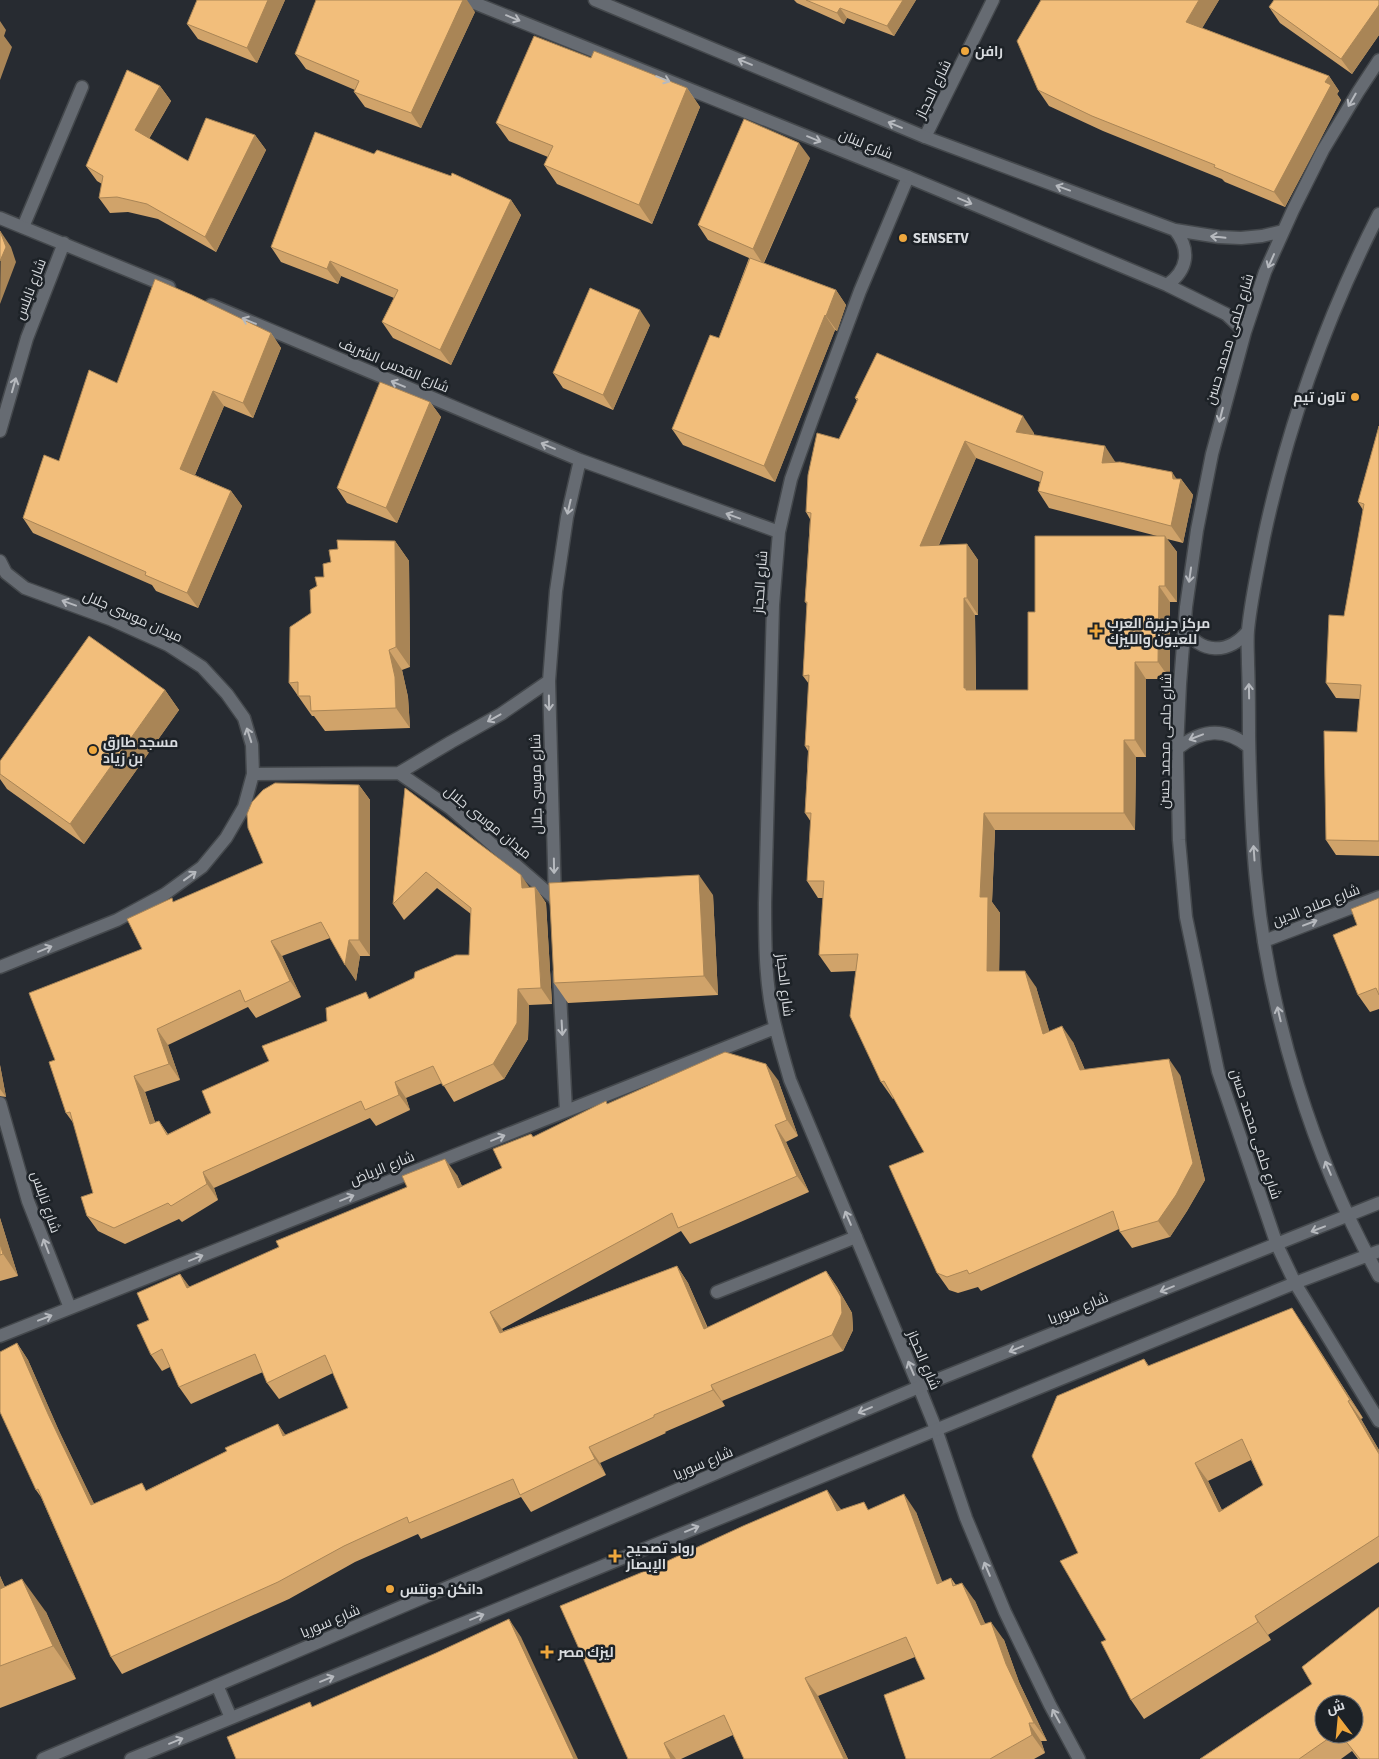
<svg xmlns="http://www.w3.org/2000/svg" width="1379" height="1759" viewBox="0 0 1379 1759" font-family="'Fira Sans',Cairo,sans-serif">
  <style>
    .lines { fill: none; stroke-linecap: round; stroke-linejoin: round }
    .service-casing { stroke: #44484c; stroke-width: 15 }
    .minor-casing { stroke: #44484c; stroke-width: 15 }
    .tertiary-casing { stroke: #44484c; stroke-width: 15 }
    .service { stroke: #666b72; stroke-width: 12 }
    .minor { stroke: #666b72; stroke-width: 12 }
    .tertiary { stroke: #666b72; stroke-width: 12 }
    .wall { fill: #d0a36a; fill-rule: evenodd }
    .shaded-wall { fill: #a98556 }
    .building { fill: #f2be7b; stroke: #a98556; fill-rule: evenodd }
    .oneway { stroke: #b6b9be }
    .poi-dot { fill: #efa73d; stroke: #1d2227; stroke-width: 2 }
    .labels { text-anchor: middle; stroke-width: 5; stroke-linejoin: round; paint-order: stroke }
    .poi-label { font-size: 14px; font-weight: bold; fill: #d8dbdf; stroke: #1d2227; text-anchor: start }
    .street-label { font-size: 14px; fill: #d8dbdf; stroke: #1d2227 }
  </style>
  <rect width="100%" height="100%" fill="#272b31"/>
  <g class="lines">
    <g class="service-casing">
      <path id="service" d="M23,227L82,87
        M717,1292L856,1237"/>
    </g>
    <g class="minor-casing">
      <path id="minor" d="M925,137L993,0
        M908,177L860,291L812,420L791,479L779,532L773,605L765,903C765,945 765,988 776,1029C780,1046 785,1063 790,1080L919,1387L936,1429L966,1518L1005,1612L1050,1705L1079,1759
        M0,218L169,287
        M211,305L580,460L779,532
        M0,431L27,338L64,243
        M0,561L6,573L25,588L110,619L168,645L202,667L227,694L244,718L252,745L253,774L244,807L226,838L202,867L165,894L117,920L0,967
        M399,773L450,808L554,898
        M253,774L399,773L451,742L501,714L549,681
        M555,900L549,681L556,591L567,517L580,460
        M1264,941L1379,897
        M559,974L566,1111
        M0,1103L28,1201L70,1308
        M0,1336L775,1028"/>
    </g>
    <g class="tertiary-casing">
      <path id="tertiary" d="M467,0L908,177L1167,285L1226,314L1245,332
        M595,0L925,137L1175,230L1219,237L1241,238L1262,236L1283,231
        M1379,60L1358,92L1323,150L1293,210L1265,272L1245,332L1212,454L1197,530L1186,607L1180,684L1177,749L1179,840L1186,917L1218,1071L1277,1245L1295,1283L1379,1421
        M1379,214C1327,316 1288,425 1264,537C1258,568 1251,599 1248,630C1247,641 1248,653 1248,664C1249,688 1249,712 1249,736C1250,784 1251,832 1256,880C1269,1015 1313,1158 1379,1276
        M1167,285C1188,270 1191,250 1175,230
        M1184,628C1201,654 1228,655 1248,631
        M1177,749C1201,729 1225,727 1249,747
        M217,1685L231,1718
        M43,1759L919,1387L1379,1203
        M131,1759L1295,1283L1379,1251"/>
    </g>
    <use href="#service" class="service"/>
    <use href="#minor" class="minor"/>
    <use href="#tertiary" class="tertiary"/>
  </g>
  <path class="wall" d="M285,0L257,63L198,39L187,24Z
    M794,0H916L894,36L847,18L844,24L797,3Z
    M1041,0H1219L1202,28L1329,76L1339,91L1337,94L1341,100L1285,207L1225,182L1222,179L1103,131L1049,106L1038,90Z
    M1379,0V35L1352,74L1280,23L1269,7Z
    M475,12L421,128L365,107L354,92L355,90L306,69L295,54Z
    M160,86L171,101L149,139L188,161L255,135L266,150L216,252L158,219L128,212L110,213L99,198L102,184L97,181L86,166Z
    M687,88L700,107L652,224L557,184L544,165L548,157L509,141L496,123Z
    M374,154L511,200L521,215L451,365L393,338L382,322L394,298L341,276L338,284L281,262L271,247Z
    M810,158L764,263L836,290L846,305L837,331L835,330L775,482L683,445L672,429L719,338L749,258L708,240L698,225Z
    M650,325L613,410L563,388L553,373Z
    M271,333L281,348L253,418L224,406L195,475L231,491L242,506L198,608L156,591L152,585L33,533L23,518L59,461L117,383Z
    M855,398L1034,433V435L1116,462L1177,479H1181L1193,495L1183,543L1167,539L1177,552V602H1170V679H1146V757H1136L1135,830H995L992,902L1000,913L999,971L1036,987L1049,1031L1073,1042L1085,1070L1180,1075L1205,1180L1187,1211L1170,1237L1132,1248L1120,1232L1119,1229L981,1291L978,1287L958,1293L949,1290L937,1273L924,1152L894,1098L893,1099L881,1082L856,971L831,972L819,955L823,898H818L807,881L811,822L805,813L808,751L805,746L809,684L803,676L807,604L805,602L810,519L806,512L857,401ZM976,458L1040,482L1038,491L1049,508L1157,536L1035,612L1028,690H976L975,615H978V560L967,544L939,545Z
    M430,402L441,417L397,523L347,503L337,488Z
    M1379,426V856L1336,855L1326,840L1357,732L1360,699L1336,698L1326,683L1344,616L1363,510L1358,502Z
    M395,541L409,561L410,667L402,670L408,697L410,728L325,731L314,716H312L289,683L311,613L317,586L324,577Z
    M165,690L179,710L84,844L7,789L0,779V761Z
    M359,785L370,800V956H360L356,981L330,938L282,956L301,997L256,1018L248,1007L168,1045L180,1080L145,1092L155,1122L159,1121L168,1134L211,1113L269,1061L327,1021L370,999L469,955L471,914L437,888L404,920L393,904L405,788L530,888L535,887L546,903L552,1004L529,1005L528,1039L504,1079L454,1102L442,1083L406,1098L410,1110L376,1126L370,1118L214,1188L218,1200L182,1222L179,1219L125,1244L98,1231L87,1216L93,1193L74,1124L66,1113L55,1060L142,949L174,902L263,863Z
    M713,895L718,995L568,1003L554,983Z
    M1379,898V1009L1370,1012L1358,995L1357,925Z
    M0,1065L6,1097L0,1096Z
    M778,1080L798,1136L786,1142L809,1192L690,1244L681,1231L502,1329L503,1331L677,1266L688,1283L708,1328L826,1271L837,1287L852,1313L853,1330L843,1351L722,1401L725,1406L665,1432L666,1433L600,1463L606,1475L531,1512L521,1497L421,1539L418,1534L355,1562L289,1599L122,1674L111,1657L41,1497L36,1490L17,1343L28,1360L59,1431L94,1504L147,1490L227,1451L278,1424L285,1435L348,1408L333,1373L279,1399L267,1383L263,1372L191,1404L179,1387L170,1367L162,1371L151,1355L180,1274L189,1287L457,1175L462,1186L502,1168L531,1134L533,1137L608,1104Z
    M0,1218L18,1276L0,1281Z
    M1304,1326L1363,1418L1361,1419L1379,1450V1562L1268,1635L1271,1640L1144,1719L1131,1700L1106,1640L1078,1553L1144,1359L1149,1366ZM1251,1460L1263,1485L1222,1510L1208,1481Z
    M840,1508L841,1510H869L916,1512L942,1582L951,1578L956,1585L975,1601L985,1624L1004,1640L1019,1682L1047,1741H1041L1045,1753L1034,1759H906L925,1679L915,1657L818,1696L848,1759H744L733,1735L681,1759H628Z
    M0,1576L5,1587L46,1612L76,1679L0,1708Z
    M1379,1607V1759H1358L1352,1751L1341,1759H1200L1312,1684L1302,1667ZM1324,1704H1354V1734H1324Z"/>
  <path class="shaded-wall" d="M268,0H285L257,63L247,48Z
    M463,0H467L475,12L421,128L411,113Z
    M903,0H916L894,36L887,26Z
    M1199,0H1219L1197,37L1186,22Z
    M1379,5V35L1352,74L1341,59Z
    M840,8L847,18L844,24L837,13Z
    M0,21L6,30L4,36L12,47L0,80Z
    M1329,76L1339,91L1337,94L1341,100L1285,207L1274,192L1325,82Z
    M160,86L171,101L145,145L135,130Z
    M687,88L700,107L652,224L639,205Z
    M255,135L266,150L216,252L205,237Z
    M799,143L810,158L763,264L753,249Z
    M511,200L521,215L451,365L440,350Z
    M1,232L11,247L16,262L0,304Z
    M330,261L341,276L338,284L327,269Z
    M836,290L846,305L837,331L826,316Z
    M640,310L650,325L613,410L603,395Z
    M825,315L835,330L775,482L764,466Z
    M271,333L281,348L253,418L243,403Z
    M213,391L224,406L191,484L180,469Z
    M430,402L441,417L397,523L386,508Z
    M1023,416L1034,433L1028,448L1016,432Z
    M965,441L976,458L931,563L920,546Z
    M1105,446L1116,463H1102Z
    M1172,472L1180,484L1181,479L1193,495L1183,543L1171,526L1173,479Z
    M231,491L242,506L198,608L187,593Z
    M1165,536L1177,552V602L1165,586Z
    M395,541L409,561L410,667L396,647Z
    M967,544L978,560V615L967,598Z
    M1159,586L1170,602V679L1158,662Z
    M964,598L975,615L976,702L964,688Z
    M389,650L402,670L408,697L410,728L396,708Z
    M1135,662L1146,679V757L1135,740Z
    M165,690L179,710L84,844L70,824Z
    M1124,740L1136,757L1135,830L1124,813Z
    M359,785L370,800V956L359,940Z
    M984,813L995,830L992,902L1000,913L999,988L987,971L980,897Z
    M521,875L532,891L522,888Z
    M699,875L713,895L718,995L704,976Z
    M535,887L546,903L552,1004L541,988Z
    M349,940L360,956L356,981L345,965Z
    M271,941L282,956L301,997L290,981Z
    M1025,971L1036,987L1055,1050L1043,1034Z
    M518,989L529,1005L528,1039L504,1079L493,1064Z
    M1062,1026L1073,1042L1092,1087L1080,1070Z
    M157,1029L168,1045L180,1080L169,1064Z
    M1169,1059L1180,1075L1205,1180L1187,1211L1170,1237L1158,1221Z
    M766,1064L778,1080L798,1136L787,1120Z
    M0,1065L6,1097L0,1089Z
    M134,1076L145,1092L161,1140L150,1124Z
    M395,1082L406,1098L410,1110L399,1095Z
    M775,1125L786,1142L809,1192L797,1176Z
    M445,1159L457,1175L470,1204L458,1188Z
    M203,1172L214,1188L218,1200L207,1184Z
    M0,1218L18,1276L3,1254L0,1244Z
    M677,1266L688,1283L715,1346L704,1329Z
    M826,1271L837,1287L852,1313L853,1330L843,1351L832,1335Z
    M180,1274L192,1290L187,1288Z
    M1292,1308L1304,1326L1363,1418L1350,1400Z
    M490,1312L502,1329L511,1349L500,1333Z
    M17,1343L28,1360L59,1431L103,1522L91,1505L48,1414Z
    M711,1385L722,1401L725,1406L713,1390Z
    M1348,1401L1361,1419L1379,1450V1454Z
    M278,1424L289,1440L283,1436Z
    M589,1447L600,1463L606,1475L595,1459Z
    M1195,1463L1208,1481L1231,1530L1219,1512Z
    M827,1490L840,1508L850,1529L837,1511Z
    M904,1494L916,1512L950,1602L937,1584Z
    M0,1576L20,1624L0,1595Z
    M22,1579L46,1612L76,1679L53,1646Z
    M962,1583L975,1601L994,1643L981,1625Z
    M1255,1616L1268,1635L1271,1640L1258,1622Z
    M509,1619L521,1637L578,1759H574Z
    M991,1622L1004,1640L1019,1682L1047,1741L1034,1723L1006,1664Z
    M805,1678L818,1696L848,1759H844Z
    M1029,1723L1041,1741L1045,1753L1032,1735Z
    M664,1743L676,1759H671Z"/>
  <path class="building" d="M197,0H268L247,48L187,24Z
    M316,0H463L411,113L354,92L359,81L295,54Z
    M806,0H903L887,26L840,8L837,13Z
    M1041,0H1199L1186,22L1329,76L1325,82L1331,85L1274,192L1214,167L1215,165L1092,116L1038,90L1017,41Z
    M1274,0H1379V5L1341,59L1269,7Z
    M534,36L591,58L594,51L687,88L639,205L544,165L553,146L496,123Z
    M127,70L160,86L135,130L188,161L206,118L255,135L205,237L147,204L117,197L99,198L103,176L86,166Z
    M744,119L799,143L753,249L698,225Z
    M315,132L374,154L377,150L451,176L452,173L511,200L440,350L382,322L398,290L330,261L327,269L271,247Z
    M0,231L6,247L0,261Z
    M750,258L836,290L826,316L825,315L764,466L672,429L710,335L719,338Z
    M155,279L192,295L271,333L243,403L213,391L180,469L231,491L187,593L145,575L146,572L23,518L44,455L59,461L89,370L117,383Z
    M590,288L640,310L603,395L553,373Z
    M877,353L1023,416L1016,432L1105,446L1102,463L1120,462L1172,472L1173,479H1181L1171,526L1038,491L1043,472L965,441L920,546L967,544V598H964V688H966V690H1028V612H1035V536H1165V586H1159L1158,662H1135V740H1124V813H984L980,897H988L987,971H1025L1043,1034L1062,1026L1080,1070L1169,1059L1193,1163L1176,1195L1158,1221L1120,1232L1113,1211L969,1274L967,1270L947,1277L937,1273L889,1166L924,1152L884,1081L881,1082L850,1016L858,954L819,955L824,881H807L811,813H805L809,746H805L809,675L803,676L807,602H805L811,513L806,512L808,475L817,433L839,439L858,399L855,398Z
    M380,382L430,402L386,508L337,488Z
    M1379,426V841L1326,840L1324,731L1357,732L1361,685L1326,683L1329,615L1344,616L1364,504L1358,502Z
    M337,540L395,541L396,647L389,650L395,677L396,708L311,711L310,696H298V682L289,683L290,627L311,613L310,590L317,586L315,577H324L323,564L331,562L329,550L338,549Z
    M89,636L165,690L70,824L0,774V761Z
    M275,783L359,785V940H349L345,965L321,922L271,941L290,981L245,1002L240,990L157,1029L169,1064L134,1076L150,1124L159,1121L167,1135L211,1113L202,1091L269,1061L262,1046L327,1021L326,1008L366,992L369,999L414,978L415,972L456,955H469L471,908L426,872L393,904L405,788L521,875L522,888L535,887L541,988L518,989L517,1023L493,1064L443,1086L433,1066L395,1082L399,1095L365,1110L361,1101L203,1172L207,1184L171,1206L168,1203L114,1228L87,1216L81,1197L93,1193L70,1112L66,1113L49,1062L55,1060L29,993L142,949L127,919L172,898L173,902L263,863L248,828L247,814L252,802L263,790Z
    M699,875L704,976L554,983L549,883Z
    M1379,898V995L1376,988L1358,995L1333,935L1357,925L1351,909Z
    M725,1052L766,1064L787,1120L775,1125L797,1176L678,1228L672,1213L490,1312L500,1333L677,1266L704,1329L826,1271L841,1297L842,1313L832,1335L711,1385L713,1390L654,1415V1417L589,1447L595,1459L520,1495L513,1479L409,1523L407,1517L344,1546L278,1582L111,1657L38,1489L36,1490L0,1412V1352L17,1343L48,1414L91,1505L142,1483L146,1491L227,1451L225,1448L278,1424L283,1436L348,1408L325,1355L267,1383L255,1354L179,1387L162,1349L151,1355L137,1325L149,1320L137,1293L180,1274L187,1288L279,1247L276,1241L407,1187L402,1176L445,1159L458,1188L502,1168L493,1149L531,1134L533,1137L606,1101L607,1104Z
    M0,1244L3,1254L0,1255Z
    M1292,1308L1350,1400L1348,1401L1379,1454V1536L1255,1616L1258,1622L1131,1700L1101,1642L1106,1640L1060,1561L1078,1553L1032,1456L1057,1396L1144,1359L1148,1366ZM1242,1439L1263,1485L1219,1512L1195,1463Z
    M827,1490L837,1511L864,1502L868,1510L904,1494L937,1584L951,1578L953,1586L962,1583L981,1625L991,1622L1006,1664L1034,1723H1029L1032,1735L990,1759H906L884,1695L925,1679L906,1637L805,1678L844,1759H744L724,1715L664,1743L671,1759H628L560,1606L650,1569L743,1526Z
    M22,1579L53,1646L0,1666V1589Z
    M1379,1607V1759H1360L1340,1734H1354V1704H1324V1734H1335L1299,1759H1200L1312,1684L1302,1667Z
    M509,1619L574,1759H236L227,1737L310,1702L312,1707L436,1653Z"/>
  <defs><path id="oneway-shaft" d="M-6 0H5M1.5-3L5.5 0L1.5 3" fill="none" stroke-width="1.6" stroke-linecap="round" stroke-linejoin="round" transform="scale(1.25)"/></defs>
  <g class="oneway">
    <use href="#oneway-shaft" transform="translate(513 18) rotate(22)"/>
    <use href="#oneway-shaft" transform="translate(745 62) rotate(-157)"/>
    <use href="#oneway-shaft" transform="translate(663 79) rotate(22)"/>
    <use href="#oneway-shaft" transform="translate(1352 100) rotate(120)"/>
    <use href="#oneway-shaft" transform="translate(895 125) rotate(-157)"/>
    <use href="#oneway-shaft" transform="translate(814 139) rotate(22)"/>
    <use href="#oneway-shaft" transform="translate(1063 188) rotate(-160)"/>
    <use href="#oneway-shaft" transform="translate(965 201) rotate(23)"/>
    <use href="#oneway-shaft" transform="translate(1218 237) rotate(-174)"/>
    <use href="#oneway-shaft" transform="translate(1271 261) rotate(114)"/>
    <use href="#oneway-shaft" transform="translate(249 321) rotate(-157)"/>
    <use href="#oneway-shaft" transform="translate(398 384) rotate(-157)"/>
    <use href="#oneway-shaft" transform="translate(14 385) rotate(-74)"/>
    <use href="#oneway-shaft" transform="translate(1221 415) rotate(104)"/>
    <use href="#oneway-shaft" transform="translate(548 446) rotate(-157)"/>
    <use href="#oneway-shaft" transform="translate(569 507) rotate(103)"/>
    <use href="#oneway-shaft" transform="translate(733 516) rotate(-160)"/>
    <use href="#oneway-shaft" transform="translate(1190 575) rotate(98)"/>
    <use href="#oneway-shaft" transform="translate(69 603) rotate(-160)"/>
    <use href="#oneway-shaft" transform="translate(1249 691) rotate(-91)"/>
    <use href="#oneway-shaft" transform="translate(549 703) rotate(89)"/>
    <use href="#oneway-shaft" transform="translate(494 718) rotate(151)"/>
    <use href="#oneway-shaft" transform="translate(249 735) rotate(-108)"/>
    <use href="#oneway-shaft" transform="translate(1196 737) rotate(159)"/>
    <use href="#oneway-shaft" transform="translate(1254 853) rotate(-94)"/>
    <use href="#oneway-shaft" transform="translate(554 866) rotate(89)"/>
    <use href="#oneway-shaft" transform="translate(190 876) rotate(-36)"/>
    <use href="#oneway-shaft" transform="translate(1310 923) rotate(-21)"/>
    <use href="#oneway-shaft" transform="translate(45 949) rotate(-22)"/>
    <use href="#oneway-shaft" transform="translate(1279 1014) rotate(-103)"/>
    <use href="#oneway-shaft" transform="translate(562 1028) rotate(87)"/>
    <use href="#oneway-shaft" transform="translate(498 1138) rotate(-22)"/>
    <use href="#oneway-shaft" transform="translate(1328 1168) rotate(-113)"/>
    <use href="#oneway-shaft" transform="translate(347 1198) rotate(-22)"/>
    <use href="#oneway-shaft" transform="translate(848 1218) rotate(-113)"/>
    <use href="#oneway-shaft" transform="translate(1318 1229) rotate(159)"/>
    <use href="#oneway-shaft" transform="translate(46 1246) rotate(-111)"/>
    <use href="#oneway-shaft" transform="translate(196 1258) rotate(-22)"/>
    <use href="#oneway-shaft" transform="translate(1167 1289) rotate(158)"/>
    <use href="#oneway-shaft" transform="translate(45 1318) rotate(-21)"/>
    <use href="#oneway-shaft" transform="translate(1016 1349) rotate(158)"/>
    <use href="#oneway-shaft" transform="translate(911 1368) rotate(-113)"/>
    <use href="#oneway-shaft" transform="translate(865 1410) rotate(157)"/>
    <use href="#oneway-shaft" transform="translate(692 1529) rotate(-22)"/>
    <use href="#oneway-shaft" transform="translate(987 1569) rotate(-113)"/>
    <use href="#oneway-shaft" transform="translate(477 1617) rotate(-22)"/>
    <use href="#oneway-shaft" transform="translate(327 1679) rotate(-22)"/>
    <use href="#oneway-shaft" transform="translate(1056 1716) rotate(-119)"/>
    <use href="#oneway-shaft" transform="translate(176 1741) rotate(-22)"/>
  </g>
  <g class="poi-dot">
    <circle cx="965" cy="51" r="5"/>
    <circle cx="903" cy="238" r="5"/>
    <circle cx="1355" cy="397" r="5"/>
    <path d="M1093.5 623.5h5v5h5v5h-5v5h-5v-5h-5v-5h5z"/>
    <circle cx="93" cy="750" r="5"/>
    <path d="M612.5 1548.5h5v5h5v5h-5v5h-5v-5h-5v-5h5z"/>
    <circle cx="390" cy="1589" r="5"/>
    <path d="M544.5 1644.5h5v5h5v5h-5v5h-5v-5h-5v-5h5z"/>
  </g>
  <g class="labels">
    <g class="poi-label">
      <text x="975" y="56">رافن</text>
      <text x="913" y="243">SENSETV</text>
      <text x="1345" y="402" text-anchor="end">تاون تيم</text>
      <text x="1107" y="628">مركز جزيرة العرب<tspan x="1107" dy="16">للعيون والليزك</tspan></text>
      <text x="103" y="747">مسجد طارق<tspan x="103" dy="16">بن زياد</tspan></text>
      <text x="626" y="1553">رواد تصحيح<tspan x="626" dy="16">الإبصار</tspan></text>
      <text x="400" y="1594">دانكن دونتس</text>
      <text x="558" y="1657">ليزك مصر</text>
    </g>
    <g class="street-label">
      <text transform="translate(933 89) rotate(-64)" y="5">شارع الحجاز</text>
      <text transform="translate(866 144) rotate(22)" y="5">شارع لبنان</text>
      <text transform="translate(30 289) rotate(-69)" y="5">شارع نابلس</text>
      <text transform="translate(1229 339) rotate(-73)" y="5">شارع حلمى محمد حسن</text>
      <text transform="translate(394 365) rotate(23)" y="5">شارع القدس الشريف</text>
      <text transform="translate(760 582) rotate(-86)" y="5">شارع الحجاز</text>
      <text transform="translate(133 616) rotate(24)" y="5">ميدان موسى جلال</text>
      <text transform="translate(1165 741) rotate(-89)" y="5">شارع حلمى محمد حسن</text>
      <text transform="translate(536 784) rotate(-91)" y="5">شارع موسى جلال</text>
      <text transform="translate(488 822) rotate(39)" y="5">ميدان موسى جلال</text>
      <text transform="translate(1316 905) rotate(-21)" y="5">شارع صلاح الدين</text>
      <text transform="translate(785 985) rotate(83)" y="5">شارع الحجاز</text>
      <text transform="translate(1256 1134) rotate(72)" y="5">شارع حلمى محمد حسن</text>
      <text transform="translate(382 1168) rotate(-22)" y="5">شارع الرياض</text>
      <text transform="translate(46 1202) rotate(71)" y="5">شارع نابلس</text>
      <text transform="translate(1078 1308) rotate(-22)" y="5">شارع سوريا</text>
      <text transform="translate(924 1360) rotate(67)" y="5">شارع الحجاز</text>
      <text transform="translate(703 1463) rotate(-23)" y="5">شارع سوريا</text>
      <text transform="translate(330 1621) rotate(-23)" y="5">شارع سوريا</text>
    </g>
  </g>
  <g transform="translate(1339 1719) rotate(344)"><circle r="24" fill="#1d2227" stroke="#686c71"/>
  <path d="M0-4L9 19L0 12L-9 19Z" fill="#efa73d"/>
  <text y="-8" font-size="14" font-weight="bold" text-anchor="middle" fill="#d8dbdf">ش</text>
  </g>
</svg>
